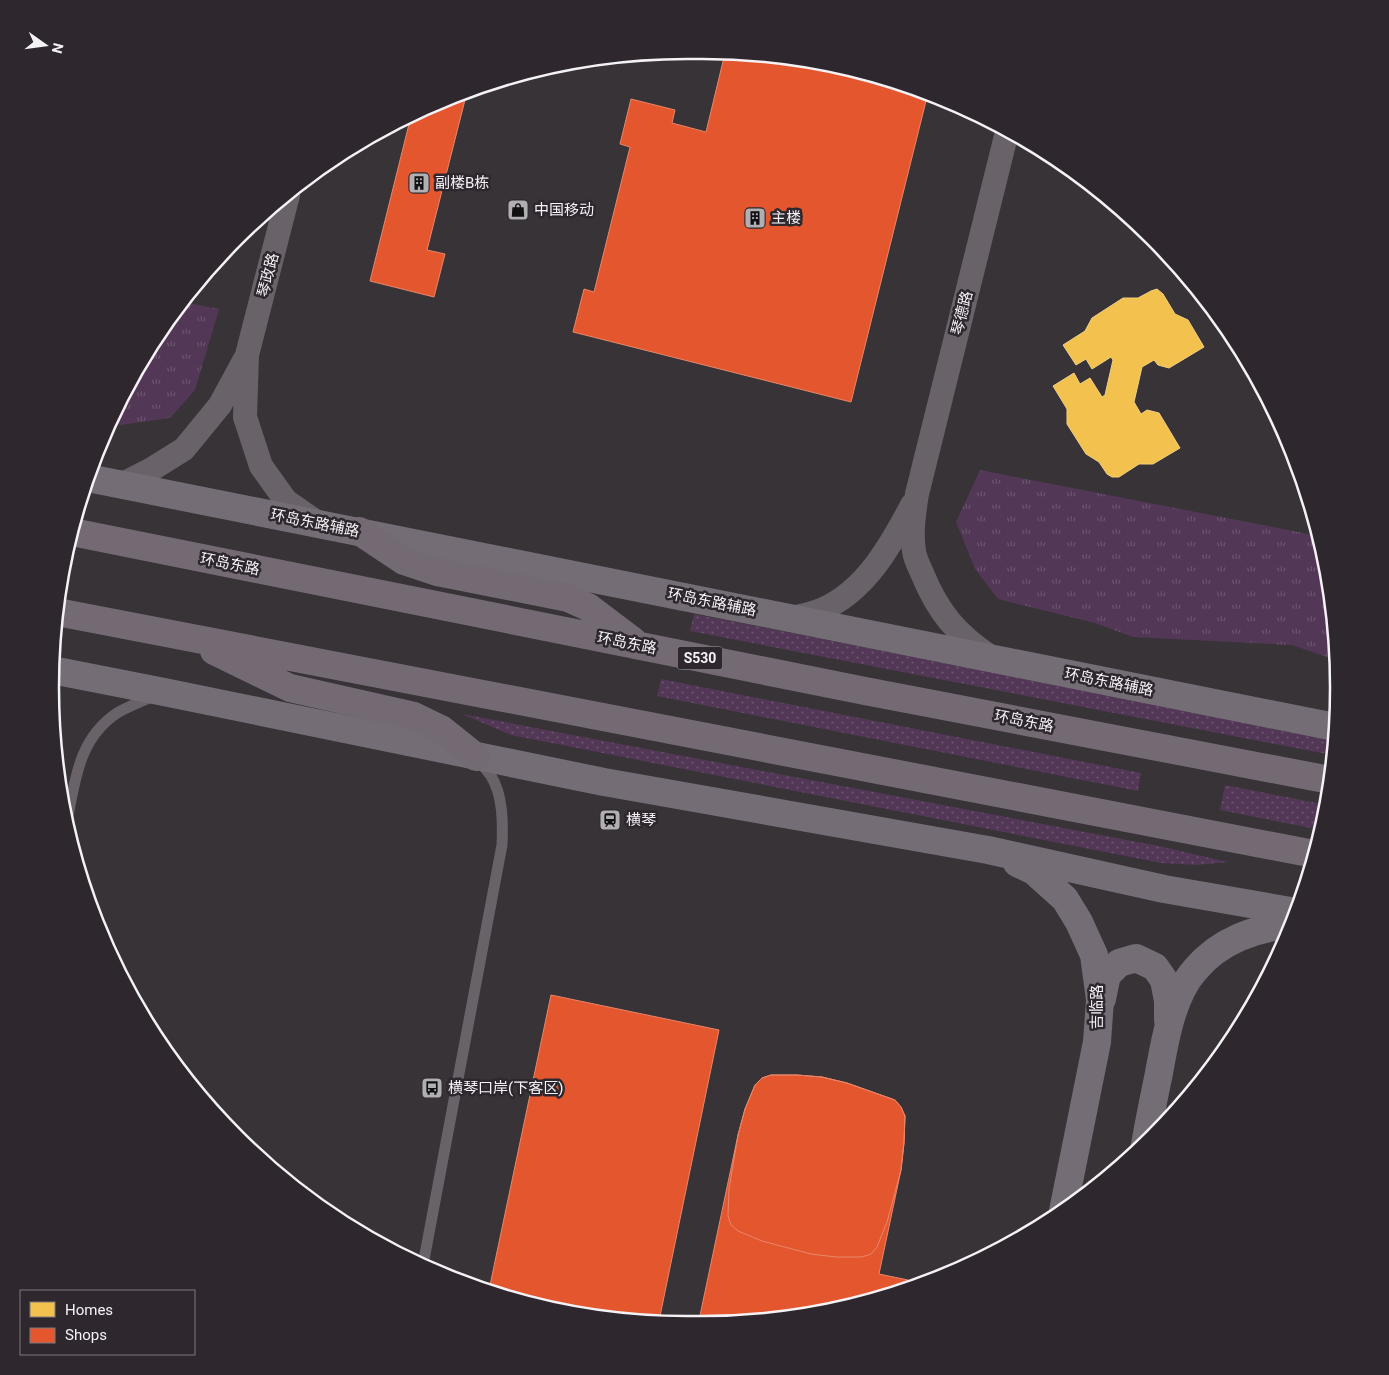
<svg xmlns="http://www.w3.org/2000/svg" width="1389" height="1375" viewBox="0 0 1389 1375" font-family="Roboto,'Noto Sans SC',sans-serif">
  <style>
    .grass { fill: url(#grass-dots) }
    .park { fill: url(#park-tufts) }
    .homes { fill: #f2c14e; stroke: #f3d080 }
    .shops { fill: #e4572e; stroke: #e9866a }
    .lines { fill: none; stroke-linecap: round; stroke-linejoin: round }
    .lane { stroke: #696369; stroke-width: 11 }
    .street { stroke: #696369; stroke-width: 24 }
    .secondary { stroke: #746d76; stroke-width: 28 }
    .primary { stroke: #736a73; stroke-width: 28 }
    .labels { text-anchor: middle; stroke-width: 5; stroke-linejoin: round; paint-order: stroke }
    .shield { fill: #2e282e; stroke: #b9b5ba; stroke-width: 1 }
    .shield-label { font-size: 14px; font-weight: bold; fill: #f5f2f6 }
    .poi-label { font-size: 15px; fill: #f5f2f6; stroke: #2e282e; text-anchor: start }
    .street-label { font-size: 15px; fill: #f5f2f6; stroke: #2e282e }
    .rim { fill: none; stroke: #f5f2f6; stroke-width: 2.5 }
  </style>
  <defs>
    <pattern id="grass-dots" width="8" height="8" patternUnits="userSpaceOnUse" patternTransform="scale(1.25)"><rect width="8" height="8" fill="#533756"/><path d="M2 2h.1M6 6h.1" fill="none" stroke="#6c546f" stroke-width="1.8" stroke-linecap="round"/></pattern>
    <pattern id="park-tufts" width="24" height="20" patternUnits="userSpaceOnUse" patternTransform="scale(1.25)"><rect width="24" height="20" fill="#533756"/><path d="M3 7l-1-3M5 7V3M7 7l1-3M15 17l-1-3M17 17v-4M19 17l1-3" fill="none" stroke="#6c546f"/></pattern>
  </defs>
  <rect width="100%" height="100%" fill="#373337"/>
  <path class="grass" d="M694,614L1334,739L1332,755L690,631Z
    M661,679L1141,773L1138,791L657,696Z
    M462,714L1159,846L1228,862L1196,865L1161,863L511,735Z
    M1225,785L1327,805L1321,830L1220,810Z"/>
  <path class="park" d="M183,302L219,309L195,390L170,418L121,425L110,423L157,334Z
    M980,470L1319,536L1327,563L1336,660L1292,645L1133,637L1095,623L998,599L975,569L956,522Z"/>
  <path class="homes" d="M1157,289L1163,294L1175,314L1188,320L1204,347L1169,368L1158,365L1154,360L1142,367L1134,402L1141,414L1147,410L1159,413L1180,448L1153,464H1139L1119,477H1112L1107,474L1099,462L1086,454L1067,424V409L1053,386L1074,373L1080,384L1090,378L1102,397L1105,395L1113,360L1111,357L1092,369L1086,359L1076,365L1063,345L1085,331L1092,318L1123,298H1138L1151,291Z"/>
  <path class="shops" d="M725,53L826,62L928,93L851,402L573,332L584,289L594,292L630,147L620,144L631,99L675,110L672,123L706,132Z
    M467,92L427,250L445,254L434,297L370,281L411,116L443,99Z
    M551,995L719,1030L659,1321L563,1313L489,1290Z
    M771,1075H797L822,1077L847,1083L895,1100L901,1107L905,1116L904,1143L901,1170L879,1274L908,1280L906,1288L826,1313L698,1325L738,1135L745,1109L755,1085L762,1078Z
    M771,1075H797L822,1077L847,1083L895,1100L901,1107L905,1116L904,1143L901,1170L887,1222L877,1247L871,1254L862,1257H836L811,1254L762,1241L738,1231L731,1225L728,1216L729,1189L738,1135L745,1109L755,1085L762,1078Z"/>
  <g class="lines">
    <path class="lane" d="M66,826C75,783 77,740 117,713C129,706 143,701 156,695
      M423,1265L502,845C503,823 503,795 491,776C487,770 482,765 478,760"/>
    <path class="street" d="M288,195L247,355L245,417L261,466L286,501L318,523
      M121,485L152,469L184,449L220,405L245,359
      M791,618C801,616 812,614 821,610C865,592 891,545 912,505
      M991,657C956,634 938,612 922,573C919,566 915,559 914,551C911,533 914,513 917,494L1007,132"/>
    <path class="secondary" d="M88,478L1335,727
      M52,670L164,692L604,782L988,850L1164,889L1296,912
      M1017,863L1034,871L1065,899L1079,922L1094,955L1100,1000L1097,1042L1063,1211
      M1102,999L1107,975L1119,963L1136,958L1155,967L1164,980L1168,1001V1020
      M1145,1145C1149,1121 1154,1097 1159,1073C1165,1040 1172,996 1195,970C1219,941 1256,927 1293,925"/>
    <path class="primary" d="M359,531L404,561L437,572L568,598L588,607L633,641
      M72,532L865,691L1330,780
      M57,612L1314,854
      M214,651L290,688L414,716L441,729L476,757"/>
  </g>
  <defs>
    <g id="building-square" transform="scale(1.125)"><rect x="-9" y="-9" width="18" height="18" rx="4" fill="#b2afb3" stroke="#2e282e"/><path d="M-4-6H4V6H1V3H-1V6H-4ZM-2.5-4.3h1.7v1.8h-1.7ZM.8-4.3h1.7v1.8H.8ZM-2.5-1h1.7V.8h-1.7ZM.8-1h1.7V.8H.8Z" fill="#111"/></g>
    <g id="shop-square" transform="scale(1.125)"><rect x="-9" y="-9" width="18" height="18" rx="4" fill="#b2afb3" stroke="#2e282e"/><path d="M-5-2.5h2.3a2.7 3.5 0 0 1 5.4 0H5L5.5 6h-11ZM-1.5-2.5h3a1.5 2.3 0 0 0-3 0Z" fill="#111"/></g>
    <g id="station-square" transform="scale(1.125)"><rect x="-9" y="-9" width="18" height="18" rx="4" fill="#b2afb3" stroke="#2e282e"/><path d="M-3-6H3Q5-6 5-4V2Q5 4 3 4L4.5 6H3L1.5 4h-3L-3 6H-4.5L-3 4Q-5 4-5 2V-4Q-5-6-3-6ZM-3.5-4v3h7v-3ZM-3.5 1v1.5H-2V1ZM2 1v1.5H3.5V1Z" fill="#111"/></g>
    <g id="bus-square" transform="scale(1.125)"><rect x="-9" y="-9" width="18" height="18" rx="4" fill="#b2afb3" stroke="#2e282e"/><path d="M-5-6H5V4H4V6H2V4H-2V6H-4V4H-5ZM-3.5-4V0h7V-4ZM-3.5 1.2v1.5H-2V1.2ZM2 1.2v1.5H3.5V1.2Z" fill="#111"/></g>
  </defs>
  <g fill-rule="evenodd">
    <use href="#building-square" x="419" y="183"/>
    <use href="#shop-square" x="518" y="210"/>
    <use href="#building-square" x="755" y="218"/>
    <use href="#station-square" x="610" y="820"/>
    <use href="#bus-square" x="432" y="1088"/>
  </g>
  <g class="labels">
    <rect class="shield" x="677.5" y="646.5" width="45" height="23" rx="4"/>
    <g class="shield-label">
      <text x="700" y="663">S530</text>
    </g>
    <g class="poi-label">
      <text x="435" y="188">副楼B栋</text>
      <text x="534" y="215">中国移动</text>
      <text x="771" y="223">主楼</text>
      <text x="626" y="825">横琴</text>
      <text x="448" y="1093">横琴口岸(下客区)</text>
    </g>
    <g class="street-label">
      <text transform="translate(268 275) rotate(-76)" y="5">琴政路</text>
      <text transform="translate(962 313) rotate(-76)" y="5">琴德路</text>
      <text transform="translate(315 523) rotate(11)" y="5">环岛东路辅路</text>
      <text transform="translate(230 564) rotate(11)" y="5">环岛东路</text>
      <text transform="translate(712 602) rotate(11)" y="5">环岛东路辅路</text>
      <text transform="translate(627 643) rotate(11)" y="5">环岛东路</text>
      <text transform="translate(1109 682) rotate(11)" y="5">环岛东路辅路</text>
      <text transform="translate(1024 721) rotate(11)" y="5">环岛东路</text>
      <text transform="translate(1097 1007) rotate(-90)" y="5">吉临路</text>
    </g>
  </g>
  <path d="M0 0H1389V1375H0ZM687 59H702A628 628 0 0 1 1330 687V688A628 628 0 0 1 702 1316H687A628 628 0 0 1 59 688V687A628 628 0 0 1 687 59Z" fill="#2e282e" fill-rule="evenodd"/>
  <path class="rim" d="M687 59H702A628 628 0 0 1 1330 687V688A628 628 0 0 1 702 1316H687A628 628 0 0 1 59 688V687A628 628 0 0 1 687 59Z"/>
  <rect x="20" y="1290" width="175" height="65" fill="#2e282e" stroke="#7e797e"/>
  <rect x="30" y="1302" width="25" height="15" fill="#f2c14e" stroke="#7e797e"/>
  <text x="65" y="1315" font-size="15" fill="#f5f2f6">Homes</text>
  <rect x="30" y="1328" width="25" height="15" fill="#e4572e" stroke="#7e797e"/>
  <text x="65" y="1340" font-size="15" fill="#f5f2f6">Shops</text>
  <g transform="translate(45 45) rotate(104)" stroke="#2e282e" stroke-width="4" paint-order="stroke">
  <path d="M0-4L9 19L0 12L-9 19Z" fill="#f5f2f6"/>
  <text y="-8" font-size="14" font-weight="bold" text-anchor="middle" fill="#f5f2f6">N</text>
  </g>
</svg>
